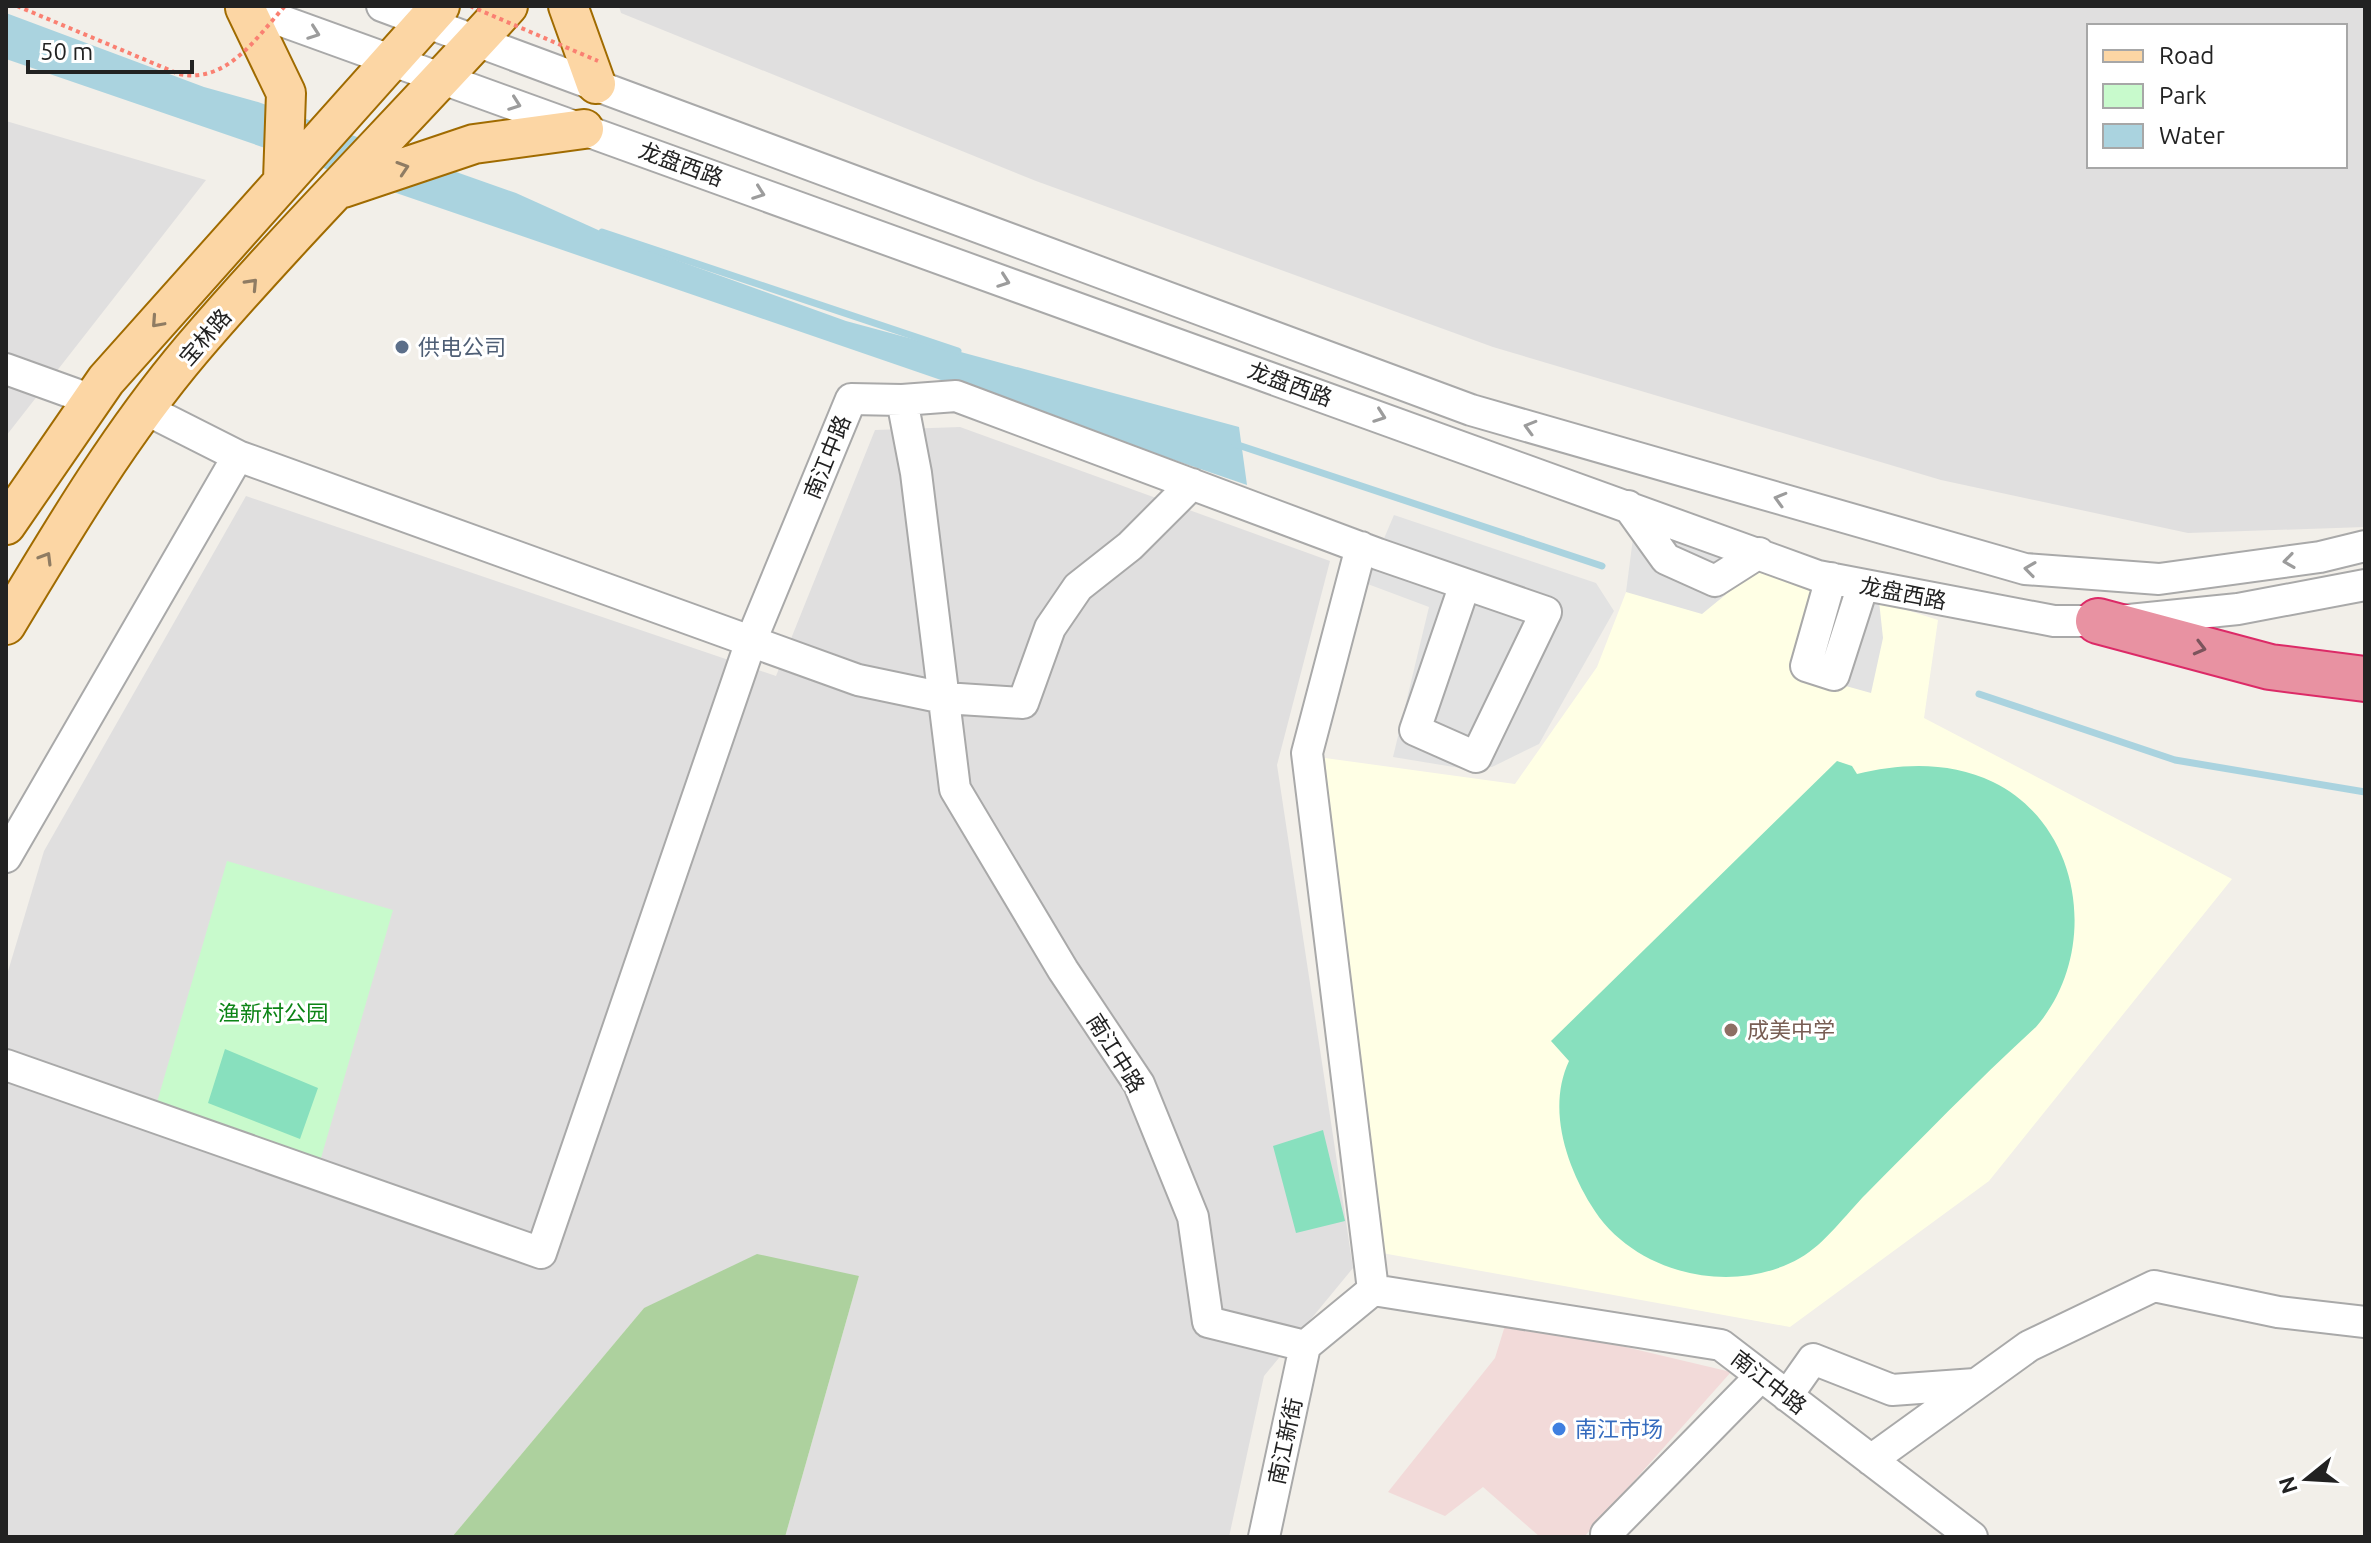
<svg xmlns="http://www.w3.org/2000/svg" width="2371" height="1543" viewBox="0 0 2371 1543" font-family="Ubuntu,'Noto Sans SC',sans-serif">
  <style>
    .residential { fill: #e0dfdf; fill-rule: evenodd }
    .commercial { fill: #f2dad9 }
    .education { fill: #ffffe5 }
    .forest { fill: #add19e }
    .park { fill: #c8facc }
    .pitch { fill: #88e0be }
    .parking { fill: #e2e2e2 }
    .water { fill: #aad3df }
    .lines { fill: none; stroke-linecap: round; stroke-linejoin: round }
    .stream { stroke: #aad3df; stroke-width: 7 }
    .minor-casing { stroke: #a9a9a9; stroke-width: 34 }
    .major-casing { stroke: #a06b00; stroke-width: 42 }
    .highway-casing { stroke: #dc2a67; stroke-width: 48 }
    .minor { stroke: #fff; stroke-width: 30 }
    .major { stroke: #fcd6a4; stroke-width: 38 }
    .highway { stroke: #e892a2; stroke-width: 44 }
    .path-bridge { stroke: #fa8072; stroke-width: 4; stroke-dasharray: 4 4; stroke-linecap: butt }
    .oneway { stroke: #9c9c9c }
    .oneway2 { stroke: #8f7c63 }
    .oneway3 { stroke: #7b545c }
    .service-dot { fill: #5c6f8a; stroke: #fff; stroke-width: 3 }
    .education-dot { fill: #8d6e63; stroke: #fff; stroke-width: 3 }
    .shop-dot { fill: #3f7fe0; stroke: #fff; stroke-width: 3 }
    .labels { text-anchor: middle; stroke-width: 6; stroke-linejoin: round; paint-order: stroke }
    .street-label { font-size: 22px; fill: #222; stroke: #fff }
    .service-label { font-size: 22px; fill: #4e5e75; stroke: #fff; text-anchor: start }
    .park-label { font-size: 22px; fill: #0c8416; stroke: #fff }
    .education-label { font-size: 22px; fill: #785e54; stroke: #fff; text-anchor: start }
    .shop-label { font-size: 22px; fill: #366cbe; stroke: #fff; text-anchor: start }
  </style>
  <rect width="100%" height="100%" fill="#f2efe9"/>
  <path class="residential" d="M619,6H2365V527L2188,533L1941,480L1493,347L1036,181L621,13ZM2089,26H2345V166H2089Z
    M6,121L206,180L6,436Z
    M960,427L1330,561L1277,765L1353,1268L1264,1376L1229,1537H785L859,1276L644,1308L452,1537H6V978L44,851L246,496L776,676L875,430Z"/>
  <path class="commercial" d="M1507,1319L1731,1372L1584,1537H1540L1483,1487L1445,1516L1388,1492L1495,1358Z"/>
  <path class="education" d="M1763,564L1938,620L1924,718L2232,879L1989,1181L1790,1327L1371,1251L1325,758L1515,784L1597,667L1630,582Z"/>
  <path class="forest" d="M757,1254L859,1276L785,1537H452L644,1308Z"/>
  <path class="park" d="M227,861L393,910L319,1165L153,1116Z"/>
  <path class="pitch" d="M1837,761L1852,766L1857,774C1901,763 1950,761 1993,782C2085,827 2099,955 2036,1027C1977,1081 1922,1138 1866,1194C1846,1214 1825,1244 1800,1258C1732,1297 1632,1274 1591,1205C1566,1164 1547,1108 1569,1061L1551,1041Z
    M225,1049L318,1088L300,1139L208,1103Z
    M1323,1130L1345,1221L1296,1233L1273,1146Z"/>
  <path class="parking" d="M1394,515L1596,583L1614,611L1539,744L1492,767L1460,768L1393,757L1429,607L1365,583Z
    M1636,515L1763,564L1702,614L1626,592Z
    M1817,581L1879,601L1883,638L1871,693L1792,671Z"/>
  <path class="water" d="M6,13L204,87L258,102L516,193L618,239L846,321L1239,427L1247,485L6,59Z"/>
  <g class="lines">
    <path class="stream" d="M602,232L958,351
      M1235,444L1602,566
      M1979,694L2175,760L2365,792"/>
    <g class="minor-casing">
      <path id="minor" d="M241,6L1818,576L2054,621H2119L2238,609L2365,585
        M382,6L1471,410L2025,569L2159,579L2320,557L2365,546
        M6,369L92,400
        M902,400L956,396L1378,554L1546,612L1476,757L1415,730L1465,584
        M238,456L858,680L944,698L1023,703L1050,628L1078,587L1130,546L1192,484
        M1628,506L1666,559L1715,581L1759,553
        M1361,547L1307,753L1373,1290
        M1831,578L1806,666L1834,675L1863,585
        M6,857L238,456L147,410
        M6,1065L541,1253L751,641L851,399L902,400L916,473L955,789L1063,970L1139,1084L1193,1217L1208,1322L1305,1346L1373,1290L1721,1345L1972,1537
        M1787,1396L1813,1359L1892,1390L1975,1384
        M1871,1460L2029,1346L2154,1286L2278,1312L2365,1322
        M1606,1534L1761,1376
        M1264,1537L1305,1346"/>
    </g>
    <g class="major-casing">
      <path id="major" d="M568,6L596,84
        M245,8L286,93L283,180
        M343,188L474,144L584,129
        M6,525L106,380L440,6
        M6,625C63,530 120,434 192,349C293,231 404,121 508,6"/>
    </g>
    <g class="highway-casing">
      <path id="highway" d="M2098,621L2270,667L2365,679"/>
    </g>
    <use href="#minor" class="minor"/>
    <use href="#major" class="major"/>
    <use href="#highway" class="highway"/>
    <path class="path-bridge" d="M17,6L179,74C227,84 256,38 285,6
      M470,6L598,61"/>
  </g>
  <defs><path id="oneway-chevron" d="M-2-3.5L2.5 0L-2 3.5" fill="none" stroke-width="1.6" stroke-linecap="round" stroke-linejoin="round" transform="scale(2)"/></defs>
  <g class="oneway">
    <use href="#oneway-chevron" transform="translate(314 33) rotate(20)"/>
    <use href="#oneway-chevron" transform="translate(515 104) rotate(20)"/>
    <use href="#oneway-chevron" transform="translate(759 193) rotate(20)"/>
    <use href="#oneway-chevron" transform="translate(1004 281) rotate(20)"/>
    <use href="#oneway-chevron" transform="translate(1380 416) rotate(20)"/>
    <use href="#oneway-chevron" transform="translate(1530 427) rotate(-164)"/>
    <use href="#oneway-chevron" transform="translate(1780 499) rotate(-164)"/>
    <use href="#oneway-chevron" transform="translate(2289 561) rotate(172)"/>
    <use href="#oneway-chevron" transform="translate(2030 569) rotate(-172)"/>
  </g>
  <g class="oneway2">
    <use href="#oneway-chevron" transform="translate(403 168) rotate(-18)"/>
    <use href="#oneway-chevron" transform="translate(252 284) rotate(-47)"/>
    <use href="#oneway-chevron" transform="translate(157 322) rotate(132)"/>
    <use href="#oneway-chevron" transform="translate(46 558) rotate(-59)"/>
  </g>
  <use class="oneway3" href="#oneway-chevron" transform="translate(2200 648) rotate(15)"/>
  <circle class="service-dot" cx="402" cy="347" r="8"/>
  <circle class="education-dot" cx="1731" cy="1030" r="8"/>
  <circle class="shop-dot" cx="1559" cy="1429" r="8"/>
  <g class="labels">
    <g class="street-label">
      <text transform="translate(681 164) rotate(20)" y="8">龙盘西路</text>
      <text transform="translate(205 337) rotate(-49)" y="8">宝林路</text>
      <text transform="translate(1290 384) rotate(20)" y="8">龙盘西路</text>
      <text transform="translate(827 457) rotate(-68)" y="8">南江中路</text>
      <text transform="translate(1903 593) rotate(11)" y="8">龙盘西路</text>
      <text transform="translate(1116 1053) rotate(58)" y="8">南江中路</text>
      <text transform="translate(1769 1382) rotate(38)" y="8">南江中路</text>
      <text transform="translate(1285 1441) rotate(-78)" y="8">南江新街</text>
    </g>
    <g class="service-label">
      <text x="418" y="355">供电公司</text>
    </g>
    <g class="park-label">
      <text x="273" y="1021">渔新村公园</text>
    </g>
    <g class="education-label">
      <text x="1747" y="1038">成美中学</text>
    </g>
    <g class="shop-label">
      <text x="1575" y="1437">南江市场</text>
    </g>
  </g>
  <rect width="2371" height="1543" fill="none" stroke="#222222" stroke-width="16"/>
  <rect x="2087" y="24" width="260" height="144" fill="#ffffff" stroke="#a7a7a7" stroke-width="2"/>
  <rect x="2103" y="50" width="40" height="12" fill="#fcd6a4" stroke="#a7a7a7" stroke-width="2"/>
  <text x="2159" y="64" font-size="24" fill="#222222">Road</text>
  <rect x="2103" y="84" width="40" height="24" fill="#c8facc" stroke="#a7a7a7" stroke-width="2"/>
  <text x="2159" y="104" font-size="24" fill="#222222">Park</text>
  <rect x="2103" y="124" width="40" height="24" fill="#aad3df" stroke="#a7a7a7" stroke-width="2"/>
  <text x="2159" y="144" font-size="24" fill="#222222">Water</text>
  <g transform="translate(2307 1479) rotate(252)" stroke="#ffffff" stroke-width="6" paint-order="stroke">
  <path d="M0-6L14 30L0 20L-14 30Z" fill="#222222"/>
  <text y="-12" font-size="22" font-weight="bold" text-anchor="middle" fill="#222222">N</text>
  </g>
  <path d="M28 60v12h164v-12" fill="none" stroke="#222222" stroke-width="4"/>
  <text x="40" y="60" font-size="24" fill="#222222" stroke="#ffffff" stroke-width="6" paint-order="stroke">50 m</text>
</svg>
